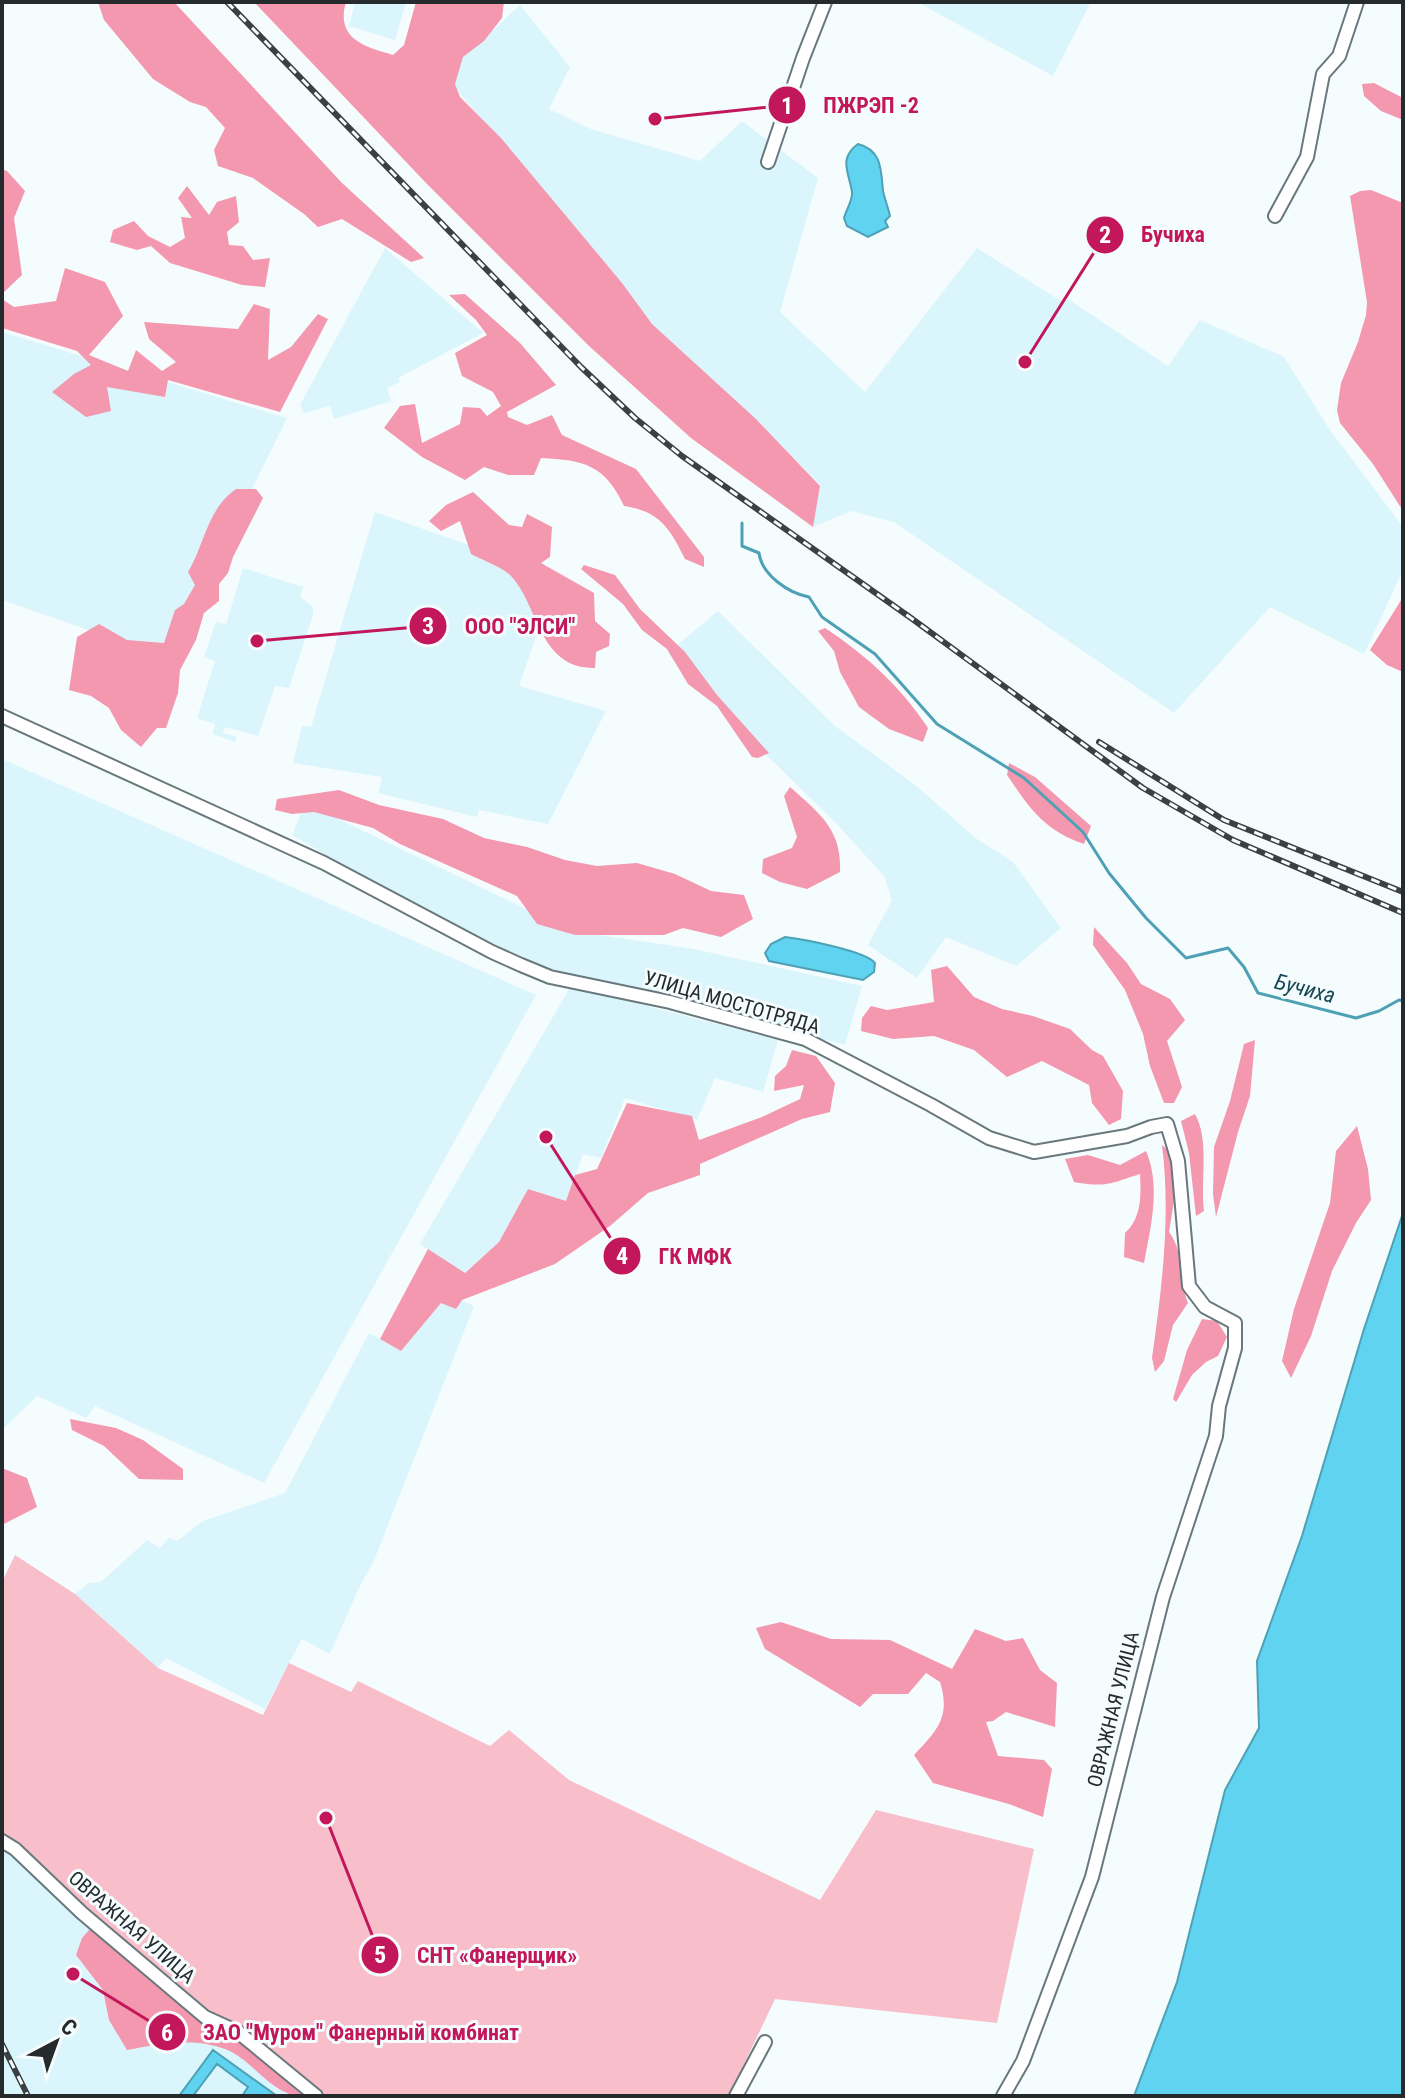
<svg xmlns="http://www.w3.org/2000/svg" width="1405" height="2098" viewBox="0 0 1405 2098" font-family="'Roboto Condensed',sans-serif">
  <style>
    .built { fill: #dbf5fc }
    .green { fill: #f8beca }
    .forest { fill: #f398ae }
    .water { fill: #5fd3ef; stroke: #4ea1b5; stroke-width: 2 }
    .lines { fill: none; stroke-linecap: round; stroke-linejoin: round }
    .stream { stroke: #4ea1b5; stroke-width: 3 }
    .minor-casing { stroke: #69787c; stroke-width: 16 }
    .minor { stroke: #fff; stroke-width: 12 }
    .rail-casing { stroke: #3b4143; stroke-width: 6 }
    .rail { stroke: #f5fcfe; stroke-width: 3; stroke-dasharray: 9; stroke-linecap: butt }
    .labels { text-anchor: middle; stroke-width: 6; stroke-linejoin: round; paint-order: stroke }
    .street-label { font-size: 20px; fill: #252b2d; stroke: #f5fcfe }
    .water-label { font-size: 22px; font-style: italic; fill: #164955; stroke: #f5fcfe }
    .leader { fill: none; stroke: #c2185b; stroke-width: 3 }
    .callout-dot { fill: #c2185b; stroke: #f5fcfe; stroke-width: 3 }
    .mark-label { font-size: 24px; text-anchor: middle; font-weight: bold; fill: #fff }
    .callout-label { font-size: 22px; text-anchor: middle; font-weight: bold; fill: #c2185b; stroke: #f5fcfe; stroke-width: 6; stroke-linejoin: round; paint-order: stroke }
  </style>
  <rect width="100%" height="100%" fill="#f5fcfe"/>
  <path class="built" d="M355,2H406L395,40L349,26Z
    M917,2H1091L1053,76Z
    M520,5L570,67L549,109L591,129L700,161L742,121L818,178L780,312L865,392L977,248L1064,303L1068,299L1168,366L1200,320L1284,357L1330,430L1403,527V570L1364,654L1270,607L1174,713L894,522L851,511L813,527L820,485L756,419L652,324L611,270L444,75Z
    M385,248L483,333L398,378L400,382L387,388L391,401L334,419L330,406L304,413L300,405Z
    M2,332L287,418L169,658L2,600Z
    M375,512L557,576L519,686L606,711L548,824L479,810L477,817L378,793L382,777L293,763L302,726L311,727Z
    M243,568L303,587L300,597L313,607V615L289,688L275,686L258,736L225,727L223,733L237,737L235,742L213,734L215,724L197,718L215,661L204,657L216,622L226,624Z
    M718,611L835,726L914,784L977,839L1013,862L1061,928L1016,966L946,937L917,978L868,945L892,900L884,876L836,823L748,737L668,653Z
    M2,759L536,995L264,1483L95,1406L86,1418L37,1396L2,1430Z
    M305,803L572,931L694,949L862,986L845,1045L553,975L440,921L292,835Z
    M571,986L778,1040L763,1092L715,1078L697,1120L625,1098L601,1158L583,1154L566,1201L528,1189L499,1242L464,1273L420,1244Z
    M461,1300L474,1306L375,1558L358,1590L330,1654L302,1639L265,1709L166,1658L158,1668L75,1594L89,1583L101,1582L147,1540L160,1548L169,1538L177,1541L203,1521L285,1493L369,1333L401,1351L441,1303Z
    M2,1847L18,1856L77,1918L199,2020L240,2040L303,2096H2Z"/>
  <path class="green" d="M15,1555L75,1594L158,1668L263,1715L289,1663L351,1692L358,1681L490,1746L509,1730L569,1780L820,1900L876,1810L1034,1849L997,2023L775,1999L729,2096H323L244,2028L205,2008L85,1908L45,1867L2,1835V1582Z"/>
  <path class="forest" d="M98,2H174L342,183L424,258L411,262L342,219L318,227L304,214L253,178L218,166L214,150L225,128L206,107L190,102L153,79L104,20Z
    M254,2H346C335,39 365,47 393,55L404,45L416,2H504L502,18L484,41L463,57L455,84L460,97L501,138L622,283L652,324L756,419L820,486L813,527L691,438L589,346L427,184Z
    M1374,83L1403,98V120L1381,111L1364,96L1362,84Z
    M2,169L7,171L25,191L14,218L22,275L2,294Z
    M187,186L209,215L217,202L236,196L239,222L227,232L229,245L243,246L253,260L270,258L265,287L242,285L170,263L151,246L137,250L110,242L113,230L134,221L148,236L170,247L185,238L181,217L192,218L178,198Z
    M1371,190L1403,203V511L1373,464L1340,423L1337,410L1341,383L1358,342L1366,315L1367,302L1350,196L1360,191Z
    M65,268L105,282L123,316L89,355L128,371L136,350L162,371L176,362L149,339L144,322L238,329L254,304L270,309L268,360L291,347L318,314L328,319L280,412L168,380L165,397L107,387L111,411L86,417L52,392L74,374L91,365L77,351L2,328V299L14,307L56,301Z
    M465,294L520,343L556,385L507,412L508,417L527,425L552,415L562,435L636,469L704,557V567L685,559C670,528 659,511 624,506C605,465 584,460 541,458L534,475H508L484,467L465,480L422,457L384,428L400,406L415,404L422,443L460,424L463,407L480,408L487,416L501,406L493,392L462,376L455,353L487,335L476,320L449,295Z
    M236,489H256L263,498L233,557L228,573L219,584V601L204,613L196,640L180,670L178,693L166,728H157L141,747L121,730L109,708L91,696L69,690L77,637L99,624L127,640L164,643L175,610L184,604L195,585L188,572C205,544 207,509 236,489Z
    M473,492L509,525L522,527L527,514L552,527L550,557L541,563L594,593L595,621L610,634L609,646L596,652L595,668C538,669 539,604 510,575C500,566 482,560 471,554L460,521L441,531L429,521L446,505Z
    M584,565L615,575L640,609L685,652L717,695L769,753L758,758L752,757L717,706L688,684L667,649L642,630L623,604L581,569Z
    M1403,597V672L1387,665L1370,650Z
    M825,628C867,656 900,686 928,728L923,742L889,729L859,707L840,672L834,651L818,631Z
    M1009,763L1035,777L1091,826L1084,844C1044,830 1030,809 1007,775Z
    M790,787C819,813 842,829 840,872L807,889L780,882L762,873L763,859L792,848L797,837L784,796Z
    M339,790L379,805L443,819L484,838L527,847L565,860L597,866L637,863L675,874L711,891L744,895L753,919L721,937L683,928L664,935H575L537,924L517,896L400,844L373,828L314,812L292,814L275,810L277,799Z
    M1094,927L1127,963L1141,984L1170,999L1185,1020L1167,1041L1182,1087L1174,1103H1164L1150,1066L1143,1034L1125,990L1093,945Z
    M947,966L974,997L1002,1009L1033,1016L1070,1029L1092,1050L1103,1056L1123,1091L1121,1119L1109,1125L1092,1103L1089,1085L1042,1061L1007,1077L974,1050L934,1036L893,1039L861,1031L862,1018L871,1006L887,1010L934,1002L931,970Z
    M1255,1040L1250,1096L1238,1132L1216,1217L1213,1194L1214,1147L1230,1101L1244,1044Z
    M792,1050L816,1056L835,1083L830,1112L802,1119L700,1164V1175L648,1193L610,1226L555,1264L462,1300L456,1309L441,1303L401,1351L380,1339L428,1249L465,1273L499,1242L528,1189L566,1201L575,1175L597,1169L627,1103L692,1116L699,1140L762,1117L800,1099L804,1085L774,1091L775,1076L786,1066Z
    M1195,1114C1210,1141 1200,1180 1204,1211L1196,1216L1189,1153L1181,1121Z
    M1357,1126L1368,1169L1371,1200L1356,1223L1332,1271L1311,1336L1291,1378L1282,1361L1294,1309L1330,1203L1336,1151Z
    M1162,1145L1172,1153L1176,1188L1169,1232C1185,1253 1178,1279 1188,1303L1173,1325L1164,1361L1155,1372L1152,1358C1162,1287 1171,1216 1162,1145Z
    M1146,1151C1161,1186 1151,1226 1144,1263L1124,1257L1125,1233C1142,1218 1141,1195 1140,1174C1111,1183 1107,1188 1074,1182L1065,1159L1088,1155L1120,1165Z
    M1202,1319L1217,1321L1227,1337L1218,1356L1206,1362L1192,1375L1176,1402L1173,1399L1187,1350Z
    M70,1419L116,1428L143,1440L183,1469V1480L139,1479L104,1446L72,1430Z
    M2,1468L27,1478L37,1507L2,1525Z
    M781,1622L831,1639L890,1640L952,1669L975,1629L1006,1641L1023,1638L1040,1670L1057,1683L1055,1727L1006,1712L993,1721L986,1722L998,1756L1044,1760L1052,1769L1043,1817L1009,1804L933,1783L914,1755C937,1731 951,1717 940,1682L926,1673L908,1694H873L860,1707L765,1649L756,1628Z
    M90,1929L199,2020L240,2040L303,2096C271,2096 254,2060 225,2049C194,2037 159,2044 127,2050L109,2020L103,1990L76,1955L82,1938Z"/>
  <path class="water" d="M858,144C882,150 881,170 883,191C885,200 888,207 890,216L885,221L888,227L868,237L847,226L844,218C846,210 853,200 852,192C849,173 838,158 858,144Z
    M785,937C802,939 866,951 875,963L874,972L863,980L769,961L765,953L771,944Z
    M1403,1213V2096H1134L1177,1982L1225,1790L1259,1728L1257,1661L1302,1536L1364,1329Z
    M213,2050L277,2096H242L248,2087L217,2064L193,2096H179Z"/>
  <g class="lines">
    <path class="stream" d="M742,523V546L759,553C762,575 788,593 809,597L822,617L875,654L937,724L1024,778L1083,832L1109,873L1146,918L1186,958L1228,948L1244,967L1258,993L1356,1018L1379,1011L1399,1000L1403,1001"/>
    <g class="minor-casing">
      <path id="minor" d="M768,162L803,58L825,2
        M1275,216L1307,157L1323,74L1339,56L1357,2
        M2,716L324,863L492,952L521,965L550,977L670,1002L805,1039L931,1105L989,1138L1034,1152L1127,1136L1151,1127L1167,1124L1178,1161L1189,1286L1205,1307L1235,1323V1348L1219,1406L1216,1436L1163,1597L1092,1877L1023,2061L1003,2096
        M2,1841L15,1849L82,1913L205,2017L238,2032L316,2096
        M736,2096L765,2042"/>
    </g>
    <use href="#minor" class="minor"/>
    <g class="rail-casing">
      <path id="rail" d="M227,2L581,367L635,418L682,456L911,618L1143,788L1233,840L1403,913
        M1099,742L1224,820L1403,892
        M2,2044L28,2096"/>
    </g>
    <use href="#rail" class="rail"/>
  </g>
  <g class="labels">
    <g class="street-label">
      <text transform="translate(732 1002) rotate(16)" y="7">УЛИЦА МОСТОТРЯДА</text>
      <text transform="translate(1113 1709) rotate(-76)" y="7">ОВРАЖНАЯ УЛИЦА</text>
      <text transform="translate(132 1927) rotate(41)" y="7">ОВРАЖНАЯ УЛИЦА</text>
    </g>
    <g class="water-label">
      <text transform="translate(1305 988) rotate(14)" y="8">Бучиха</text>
    </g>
  </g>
  <path class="leader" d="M655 119L787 105M1025 362L1105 235M257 641L428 626M546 1137L622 1256M326 1818L380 1955M73 1974L167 2032"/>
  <g class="callout-dot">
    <circle cx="655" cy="119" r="8"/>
    <circle cx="1025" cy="362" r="8"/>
    <circle cx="257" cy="641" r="8"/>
    <circle cx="546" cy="1137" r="8"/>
    <circle cx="326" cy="1818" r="8"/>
    <circle cx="73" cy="1974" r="8"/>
    <circle cx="787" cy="105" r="20"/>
    <circle cx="1105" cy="235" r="20"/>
    <circle cx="428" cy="626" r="20"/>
    <circle cx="622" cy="1256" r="20"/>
    <circle cx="380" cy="1955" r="20"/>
    <circle cx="167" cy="2032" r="20"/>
  </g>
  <g class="mark-label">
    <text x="787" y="114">1</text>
    <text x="1105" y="243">2</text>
    <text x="428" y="634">3</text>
    <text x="622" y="1264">4</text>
    <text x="380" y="1963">5</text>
    <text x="167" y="2041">6</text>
  </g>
  <g class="callout-label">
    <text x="871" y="113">ПЖРЭП -2</text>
    <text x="1173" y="242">Бучиха</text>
    <text x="520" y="634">ООО "ЭЛСИ"</text>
    <text x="695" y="1264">ГК МФК</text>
    <text x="497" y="1963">СНТ «Фанерщик»</text>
    <text x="361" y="2040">ЗАО "Муром" Фанерный комбинат</text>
  </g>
  <rect width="1405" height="2098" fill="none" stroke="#252b2d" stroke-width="8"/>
  <g transform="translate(56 2042) rotate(41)" stroke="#f5fcfe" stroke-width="6" paint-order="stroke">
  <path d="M0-6L14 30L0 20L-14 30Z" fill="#252b2d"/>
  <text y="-12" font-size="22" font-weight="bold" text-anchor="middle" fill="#252b2d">С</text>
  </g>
</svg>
